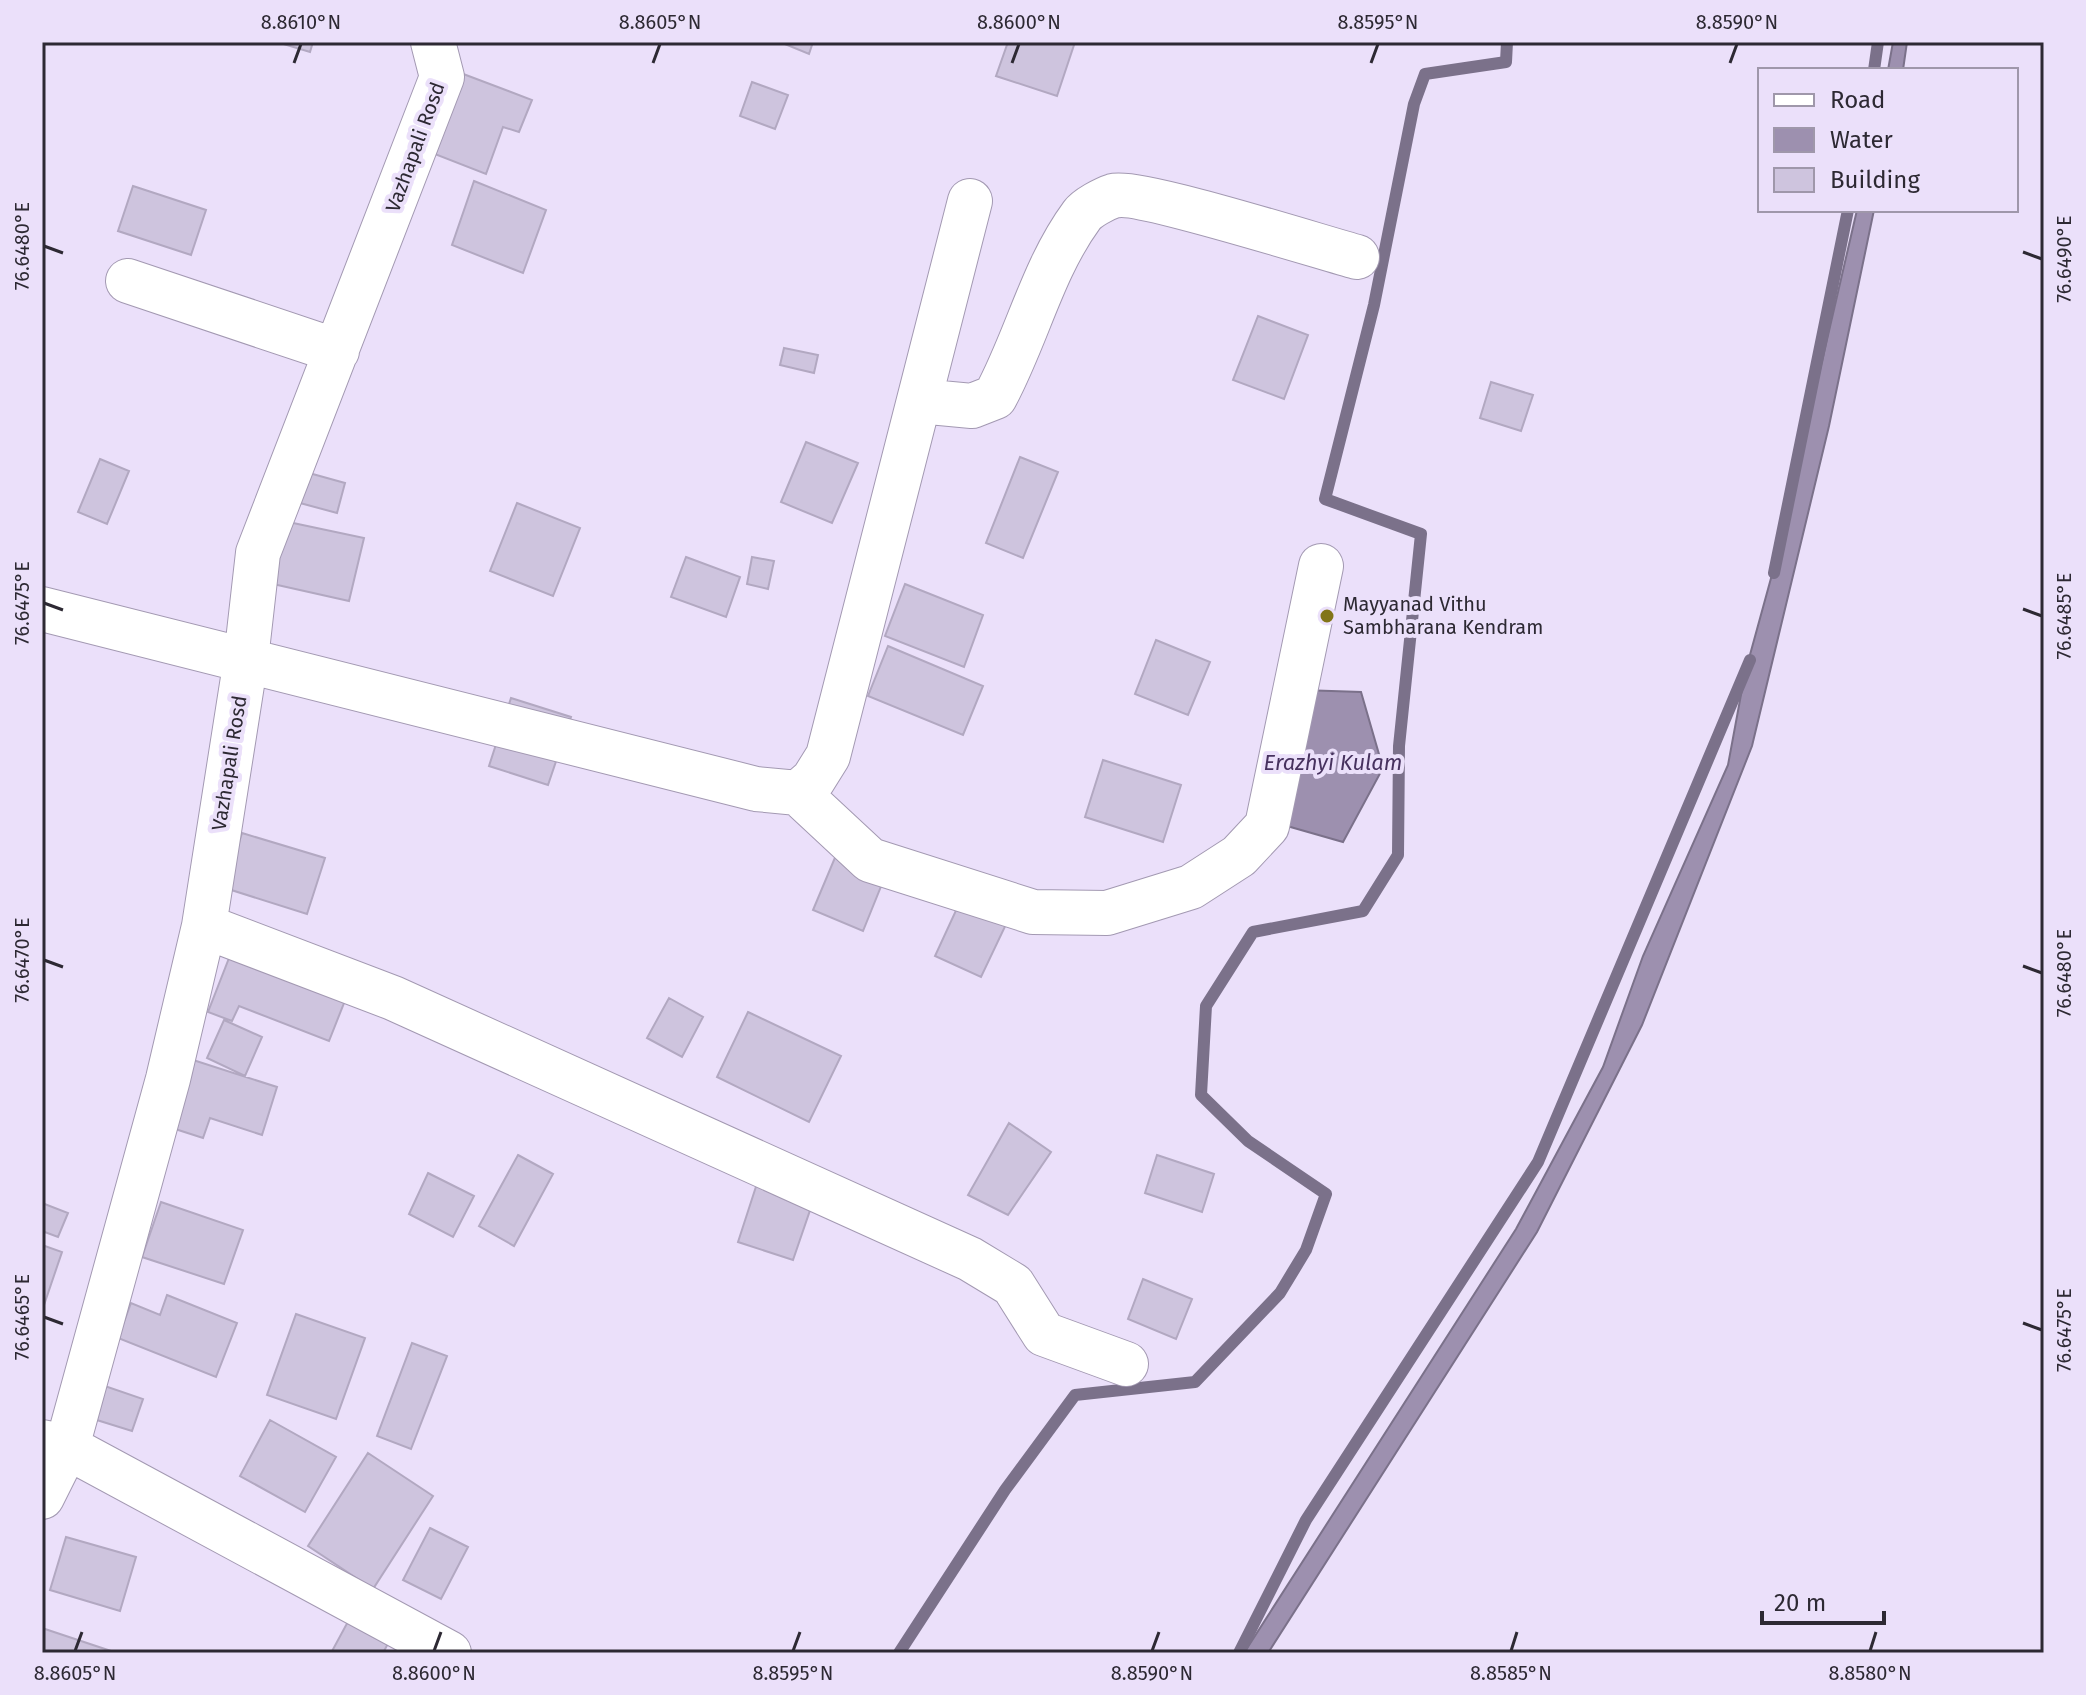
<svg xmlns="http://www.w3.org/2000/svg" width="2086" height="1695" viewBox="0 0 2086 1695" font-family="'Fira Sans',sans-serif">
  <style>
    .water { fill: #9d90af; stroke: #7b718a; stroke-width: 2 }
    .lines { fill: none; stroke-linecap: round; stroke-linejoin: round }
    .stream { stroke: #7b718a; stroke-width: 12 }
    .building { fill: #cec4de; stroke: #b2a8c1; stroke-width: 2 }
    .minor-casing { stroke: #a399b2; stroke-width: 46 }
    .minor { stroke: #fff; stroke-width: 44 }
    .ticks { fill: none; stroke: #2d2933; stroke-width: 3 }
    .poi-dot { fill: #827518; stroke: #ebe0fa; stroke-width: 3 }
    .labels { text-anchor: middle; stroke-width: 8; stroke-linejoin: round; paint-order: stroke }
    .street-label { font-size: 20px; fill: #2d2933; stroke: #ebe0fa }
    .poi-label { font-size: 20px; fill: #2d2933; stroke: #ebe0fa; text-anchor: start }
    .water-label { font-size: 22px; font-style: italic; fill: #47325f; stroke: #ebe0fa }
    .neatline { fill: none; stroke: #2d2933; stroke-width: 3 }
    .ticks-label { font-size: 20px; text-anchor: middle; fill: #2d2933 }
  </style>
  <rect width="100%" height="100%" fill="#ebe0fa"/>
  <path class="water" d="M1893,42H1907L1903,70H1888Z
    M1857,210H1874L1829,426L1752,746L1642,1025L1537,1232L1268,1653H1244L1516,1229L1603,1067L1643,956L1728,765L1745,673L1776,560Z
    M1301,690L1361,692L1383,768L1343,842L1273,822Z"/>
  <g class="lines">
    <path class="stream" d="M1874,70L1878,42
      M1774,573L1848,210
      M899,1653L1005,1490L1075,1395L1195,1382L1280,1293L1306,1250L1326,1194L1248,1141L1201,1095L1206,1006L1253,932L1363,911L1398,855L1399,746L1421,534L1325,499L1374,305L1414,104L1425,74L1506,62L1507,42
      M1239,1653L1306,1520L1538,1162L1750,660"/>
  </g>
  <path class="building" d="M277,42H313L310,52Z
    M780,42H813L809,54Z
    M1008,42H1075L1057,96L996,76Z
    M458,72L532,100L519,132L503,127L486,174L427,151Z
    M752,82L788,95L775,129L740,116Z
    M474,181L546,210L523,273L452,245Z
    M133,186L206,210L191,255L118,231Z
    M1258,316L1308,335L1284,399L1233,380Z
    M784,348L818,355L814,373L780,365Z
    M1491,382L1533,395L1521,431L1480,418Z
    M806,442L858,463L832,523L781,502Z
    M1020,457L1058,472L1023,558L986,543Z
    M100,459L129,471L107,524L78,512Z
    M309,473L345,483L337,513L300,503Z
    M517,503L580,528L553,596L490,571Z
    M279,520L364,538L349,601L264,582Z
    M686,557L740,577L726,617L671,597Z
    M752,557L774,561L768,589L747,584Z
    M905,584L983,615L964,667L885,636Z
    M1156,640L1210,662L1188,715L1135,694Z
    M888,646L983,686L963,735L868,696Z
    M511,698L571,717L548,785L489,766Z
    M1103,760L1181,785L1163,842L1085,817Z
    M242,833L325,858L307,914L225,888Z
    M839,848L888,869L863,931L813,910Z
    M964,893L1010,916L981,977L935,956Z
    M231,953L346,998L329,1041L239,1006L232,1021L208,1012Z
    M669,998L703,1017L682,1057L647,1038Z
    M748,1012L841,1056L809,1122L717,1077Z
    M224,1020L262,1037L245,1076L207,1058Z
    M190,1059L277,1087L262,1135L210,1118L203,1138L169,1127Z
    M1009,1123L1051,1152L1008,1215L968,1195Z
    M518,1155L553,1174L514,1246L479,1226Z
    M1157,1155L1214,1174L1202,1212L1145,1193Z
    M763,1165L819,1184L793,1260L738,1242Z
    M428,1173L474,1196L453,1237L409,1214Z
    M161,1202L243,1230L224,1284L142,1257Z
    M42,1203L68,1213L58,1237L42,1231Z
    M42,1245L62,1252L43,1308L42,1307Z
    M1143,1279L1192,1299L1176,1339L1128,1319Z
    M167,1295L237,1323L216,1377L118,1338L131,1303L160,1315Z
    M296,1314L365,1338L336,1419L267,1395Z
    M412,1343L447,1356L411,1449L377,1436Z
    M96,1383L143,1399L132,1431L84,1416Z
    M270,1420L336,1457L305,1512L240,1476Z
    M368,1453L433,1496L373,1589L308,1546Z
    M430,1528L468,1547L441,1599L403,1580Z
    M66,1537L136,1557L120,1611L50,1590Z
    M351,1616L391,1638L383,1653H331Z
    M42,1628L117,1653H42Z"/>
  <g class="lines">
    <g class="minor-casing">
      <path id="minor" d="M128,281L337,351
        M919,401L972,406L995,397C1027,338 1042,269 1082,215C1087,208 1104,199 1113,196C1138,189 1320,247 1357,257
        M42,609L756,789L798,793L813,780L828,756L970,201
        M798,793L870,860L1033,912L1107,913L1191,887L1239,856L1267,826L1321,566
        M204,926L393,998L970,1259L1013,1285L1044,1334L1126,1364
        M42,1442L67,1447L449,1653
        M42,1497L67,1447L168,1079L204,926L246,659L258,553L442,77L433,42"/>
    </g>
    <use href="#minor" class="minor"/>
  </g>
  <path class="ticks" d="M294,63L301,44M653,63L660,44M1012,63L1019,44M1371,63L1378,44M1730,63L1737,44M44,246L63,253M2023,252L2042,259M44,603L63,610M2023,609L2042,616M44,960L63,967M2023,966L2042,973M44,1317L63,1324M2023,1323L2042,1330M75,1651L82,1632M434,1651L441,1632M793,1651L800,1632M1152,1651L1159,1632M1511,1651L1517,1632M1870,1651L1876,1632"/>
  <circle class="poi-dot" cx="1327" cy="616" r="8"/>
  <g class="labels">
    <g class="street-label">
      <text transform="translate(415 147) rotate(-70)" y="7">Vazhapali Rosd</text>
      <text transform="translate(229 763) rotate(-81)" y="7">Vazhapali Rosd</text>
    </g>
    <g class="poi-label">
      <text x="1343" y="611">Mayyanad Vithu<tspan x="1343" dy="23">Sambharana Kendram</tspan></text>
    </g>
    <g class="water-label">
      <text x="1333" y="770">Erazhyi Kulam</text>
    </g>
  </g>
  <rect width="2086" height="1695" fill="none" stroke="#ebe0fa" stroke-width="88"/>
  <rect x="1758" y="68" width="260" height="144" fill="#ebe0fa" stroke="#9f97aa" stroke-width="2"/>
  <rect x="1774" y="94" width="40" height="12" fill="#ffffff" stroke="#9f97aa" stroke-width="2"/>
  <text x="1830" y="108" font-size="24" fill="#2d2933">Road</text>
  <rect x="1774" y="128" width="40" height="24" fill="#9d90af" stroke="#9f97aa" stroke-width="2"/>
  <text x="1830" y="148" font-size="24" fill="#2d2933">Water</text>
  <rect x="1774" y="168" width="40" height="24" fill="#cec4de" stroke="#9f97aa" stroke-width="2"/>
  <text x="1830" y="188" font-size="24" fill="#2d2933">Building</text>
  <path d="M1762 1611v12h122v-12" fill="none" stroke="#2d2933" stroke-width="4"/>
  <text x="1774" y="1611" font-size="24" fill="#2d2933" stroke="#ebe0fa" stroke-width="6" paint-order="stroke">20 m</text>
  <rect x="44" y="44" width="1998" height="1607" class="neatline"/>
  <g class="ticks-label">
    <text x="301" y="29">8.8610°N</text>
    <text x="660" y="29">8.8605°N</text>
    <text x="1019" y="29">8.8600°N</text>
    <text x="1378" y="29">8.8595°N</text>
    <text x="1737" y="29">8.8590°N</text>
    <text transform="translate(22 246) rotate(-90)" y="7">76.6480°E</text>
    <text transform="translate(2064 259) rotate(-90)" y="7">76.6490°E</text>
    <text transform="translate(22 603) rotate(-90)" y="7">76.6475°E</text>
    <text transform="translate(2064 616) rotate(-90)" y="7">76.6485°E</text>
    <text transform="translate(22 960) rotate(-90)" y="7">76.6470°E</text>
    <text transform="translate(2064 973) rotate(-90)" y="7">76.6480°E</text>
    <text transform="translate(22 1317) rotate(-90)" y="7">76.6465°E</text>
    <text transform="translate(2064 1330) rotate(-90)" y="7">76.6475°E</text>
    <text x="75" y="1680">8.8605°N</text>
    <text x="434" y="1680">8.8600°N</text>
    <text x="793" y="1680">8.8595°N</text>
    <text x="1152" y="1680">8.8590°N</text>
    <text x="1511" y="1680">8.8585°N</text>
    <text x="1870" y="1680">8.8580°N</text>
  </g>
</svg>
